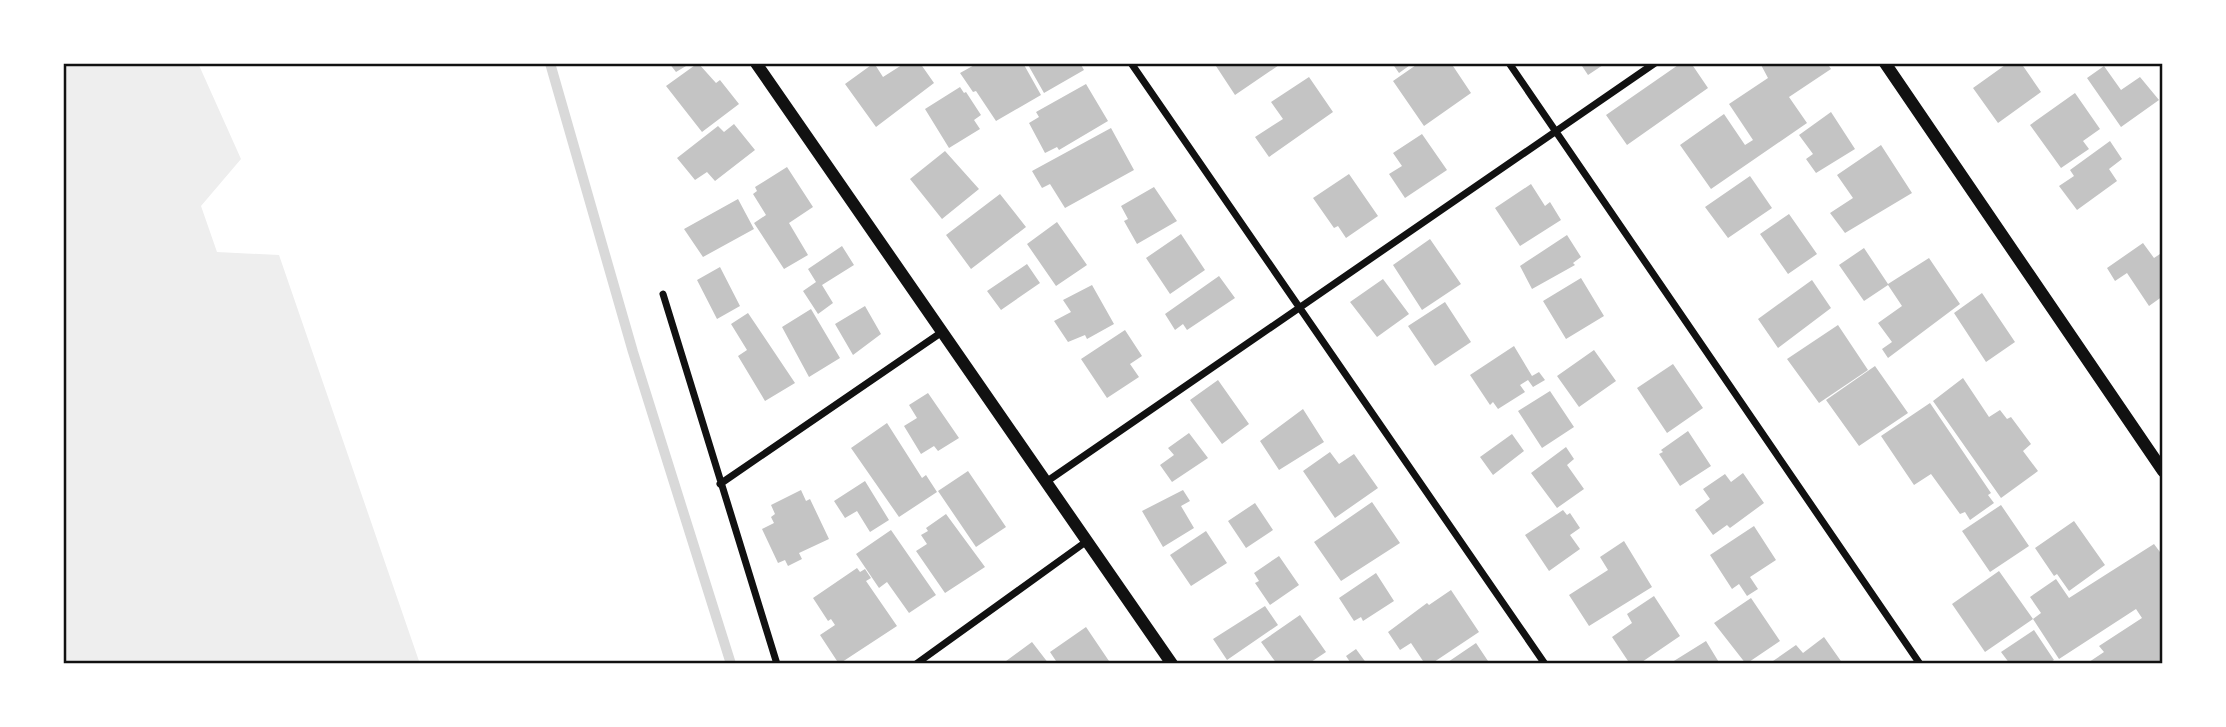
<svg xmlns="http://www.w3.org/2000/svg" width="2226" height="727" viewBox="0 0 2226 727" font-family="'PT Sans',sans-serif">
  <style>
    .green { fill: #eee }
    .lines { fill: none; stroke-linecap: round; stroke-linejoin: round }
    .stream { stroke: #d9d9d9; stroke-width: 10 }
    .building { fill: #c4c4c4 }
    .minor { stroke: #111; stroke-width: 7 }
    .tertiary { stroke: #111; stroke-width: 12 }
    .neatline { fill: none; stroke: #111; stroke-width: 2.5 }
  </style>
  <rect width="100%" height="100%" fill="#fff"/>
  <path class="green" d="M63,63H198L241,159L201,206L217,252L279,255L420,664H63Z"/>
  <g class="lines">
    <path class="stream" d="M550,63L633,352L731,664"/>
  </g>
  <path class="building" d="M669,63H691L676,72Z
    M698,63L716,83L720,80L739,104L702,132L666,86Z
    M874,63L883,77L905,63H920L934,83L876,127L845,84Z
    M978,63H1023L1041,95L996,121L976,91L973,92L960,73Z
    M1027,63H1080L1084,70L1044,93Z
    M1214,63H1282L1235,95Z
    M1392,63H1413L1399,73Z
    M1419,63H1451L1471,93L1424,126L1393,81Z
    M1580,63H1606L1588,75Z
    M1681,63H1691L1708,88L1627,145L1606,115Z
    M1760,63H1827L1831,69L1789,97L1807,123L1711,189L1680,145L1724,114L1745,145L1753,140L1729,104L1768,78Z
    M2008,63H2021L2041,92L1998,123L1973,88Z
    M2104,66L2121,90L2140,77L2159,100L2121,127L2087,78Z
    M1309,77L1333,112L1269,157L1255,137L1283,119L1271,102Z
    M1086,84L1108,121L1059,150L1057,147L1045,153L1029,123L1039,117L1036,112Z
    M960,87L964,93L966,92L981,115L974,120L980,129L949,148L925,109Z
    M2075,93L2100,129L2083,141L2089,149L2061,168L2030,125Z
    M1831,112L1855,149L1816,173L1806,159L1813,154L1799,135Z
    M734,124L755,150L715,181L707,172L695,180L677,158L718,126L724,132Z
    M1111,128L1134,170L1065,208L1050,184L1042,188L1032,171Z
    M1422,134L1447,170L1405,198L1389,174L1402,166L1393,153Z
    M2110,141L2122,159L2109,169L2117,181L2077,210L2059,186L2074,176L2070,170Z
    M1881,145L1912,193L1845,233L1830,213L1853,198L1837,175Z
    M945,151L979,189L942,219L910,179Z
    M787,167L813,207L789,223L808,255L784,269L754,223L766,215L753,194L757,191L755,187Z
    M1349,174L1378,216L1346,238L1338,226L1334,228L1313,198Z
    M1750,176L1772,208L1728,238L1705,207Z
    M1531,184L1545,206L1550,202L1561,220L1520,246L1495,208Z
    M1154,187L1177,221L1137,244L1124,221L1128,219L1121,206Z
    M1000,194L1026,227L971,269L946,235Z
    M738,199L754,229L703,257L684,229Z
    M1789,214L1817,254L1788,274L1760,234Z
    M1057,222L1087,265L1056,286L1027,244Z
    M1181,234L1205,270L1170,294L1146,258Z
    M1567,235L1581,257L1573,263L1575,265L1532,289L1520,266Z
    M1430,239L1461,284L1422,310L1393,265Z
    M2143,243L2154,258L2163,252V296L2149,306L2127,273L2115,281L2107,268Z
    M842,246L854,265L822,285L833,303L818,314L803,291L816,282L808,269Z
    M1864,248L1888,284L1929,258L1960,304L1888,358L1882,349L1892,342L1878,323L1902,306L1888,285L1864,301L1839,265Z
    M1027,264L1040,283L1001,310L987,291Z
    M720,267L740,306L717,319L697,280Z
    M1219,276L1235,298L1187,330L1183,324L1175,330L1165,314Z
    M1581,278L1604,316L1566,339L1543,301Z
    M1383,279L1409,314L1377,337L1350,302Z
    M1812,280L1831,308L1778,348L1758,319Z
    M1092,285L1114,324L1087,339L1085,335L1068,342L1054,321L1071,312L1063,300Z
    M1982,293L2015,342L1986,362L1954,313Z
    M1445,302L1471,342L1435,366L1408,326Z
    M865,306L881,334L853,355L835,324Z
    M811,309L840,358L809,377L782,327Z
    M748,313L795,383L765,401L738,356L747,350L731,324Z
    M1838,325L1868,370L1819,403L1787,359Z
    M1125,330L1142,356L1130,364L1139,377L1107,398L1081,359Z
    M1514,346L1532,376L1539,372L1545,380L1533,387L1528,380L1520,385L1525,392L1498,409L1493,402L1490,405L1470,375Z
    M1594,350L1616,381L1579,407L1557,376Z
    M1673,364L1703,408L1667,433L1637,388Z
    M1875,366L1908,413L1859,446L1826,400Z
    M1963,378L1989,417L2000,410L2007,419L2011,417L2031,444L2023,451L2038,471L2001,498L1933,401Z
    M1218,380L1249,424L1222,444L1190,400Z
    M1550,391L1574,427L1542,448L1518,411Z
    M928,393L959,438L938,451L934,446L921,454L904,426L917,418L909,405Z
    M1930,403L1991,493L1988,495L1994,503L1970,520L1965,512L1960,514L1931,474L1914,485L1881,436Z
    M1303,409L1324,442L1279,470L1260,441Z
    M887,423L922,478L926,475L937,492L899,517L851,448Z
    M1688,431L1711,466L1680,486L1659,454L1663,452L1661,450Z
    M1189,433L1208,458L1172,482L1160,465L1174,455L1168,448Z
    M1512,434L1524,451L1493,475L1480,457Z
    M1566,447L1574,459L1567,465L1584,489L1557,508L1531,473Z
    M1330,452L1339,464L1354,454L1378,488L1335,518L1303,471Z
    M968,471L1006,527L976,547L938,491Z
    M1743,473L1764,503L1730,528L1727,525L1713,535L1695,510L1710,499L1703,489L1725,474L1731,482Z
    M865,481L889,520L870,532L857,511L845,518L834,501Z
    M801,490L806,501L810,499L829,539L799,553L802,559L788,566L785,560L778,563L762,529L774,523L771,517L775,514L771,505Z
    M1183,490L1190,501L1181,506L1194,528L1163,547L1142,511Z
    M1372,502L1400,543L1341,581L1314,542Z
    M1255,503L1273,530L1246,548L1228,521Z
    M2001,505L2029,546L1990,572L1962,531Z
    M1563,510L1567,515L1570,513L1580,528L1570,535L1580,549L1549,571L1525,535Z
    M946,514L985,567L945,593L916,551L927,544L921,535L928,531L926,528Z
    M2074,521L2105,565L2069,591L2057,574L2054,576L2035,548Z
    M1754,526L1776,560L1750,577L1758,589L1747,596L1739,584L1732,589L1710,555Z
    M891,530L936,595L909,613L887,582L879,588L856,554Z
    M1206,531L1227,563L1191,586L1170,555Z
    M1624,541L1652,587L1589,626L1569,595L1608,570L1600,557Z
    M2154,544L2163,556V664H2086L2104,652L2099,646L2142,618L2136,609L2059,659L2033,619L2041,613L2030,597L2056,579L2069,598Z
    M1279,556L1299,585L1270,605L1255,583L1259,581L1254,573Z
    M857,568L860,572L865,569L871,578L866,581L897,626L839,664L820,635L835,625L831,619L828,621L813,598Z
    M1999,571L2033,619L1985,652L1952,604Z
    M1376,573L1394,601L1363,621L1361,617L1354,621L1339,598Z
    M1451,590L1479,632L1431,664H1425L1411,643L1400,650L1388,632L1427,603L1429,605Z
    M1654,596L1680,636L1639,664H1630L1612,637L1632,623L1627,614Z
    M1751,598L1780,641L1746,664L1714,623Z
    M1265,606L1278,625L1227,660L1213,639Z
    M1300,615L1326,652L1308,664H1277L1261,642Z
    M1086,627L1111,664H1058L1050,652Z
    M2034,630L2054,660L2048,664H2010L2001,652Z
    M1824,637L1843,664H1774L1773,661L1796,645L1803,653Z
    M1706,641L1720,664H1669Z
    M1032,642L1049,664H1002Z
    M1476,643L1490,664H1445Z
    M1356,649L1367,664H1346L1350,662L1346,656Z"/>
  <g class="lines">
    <path class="minor" d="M1131,63L1545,664
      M1509,63L1920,664
      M663,294L777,664
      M1046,482L1655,63
      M720,484L942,332
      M916,664L1087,541"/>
    <path class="tertiary" d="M756,63L1172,664
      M1885,63L2163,471"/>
  </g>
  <rect width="2226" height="727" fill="none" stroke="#ffffff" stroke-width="130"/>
  <rect x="65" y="65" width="2096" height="597" class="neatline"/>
</svg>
